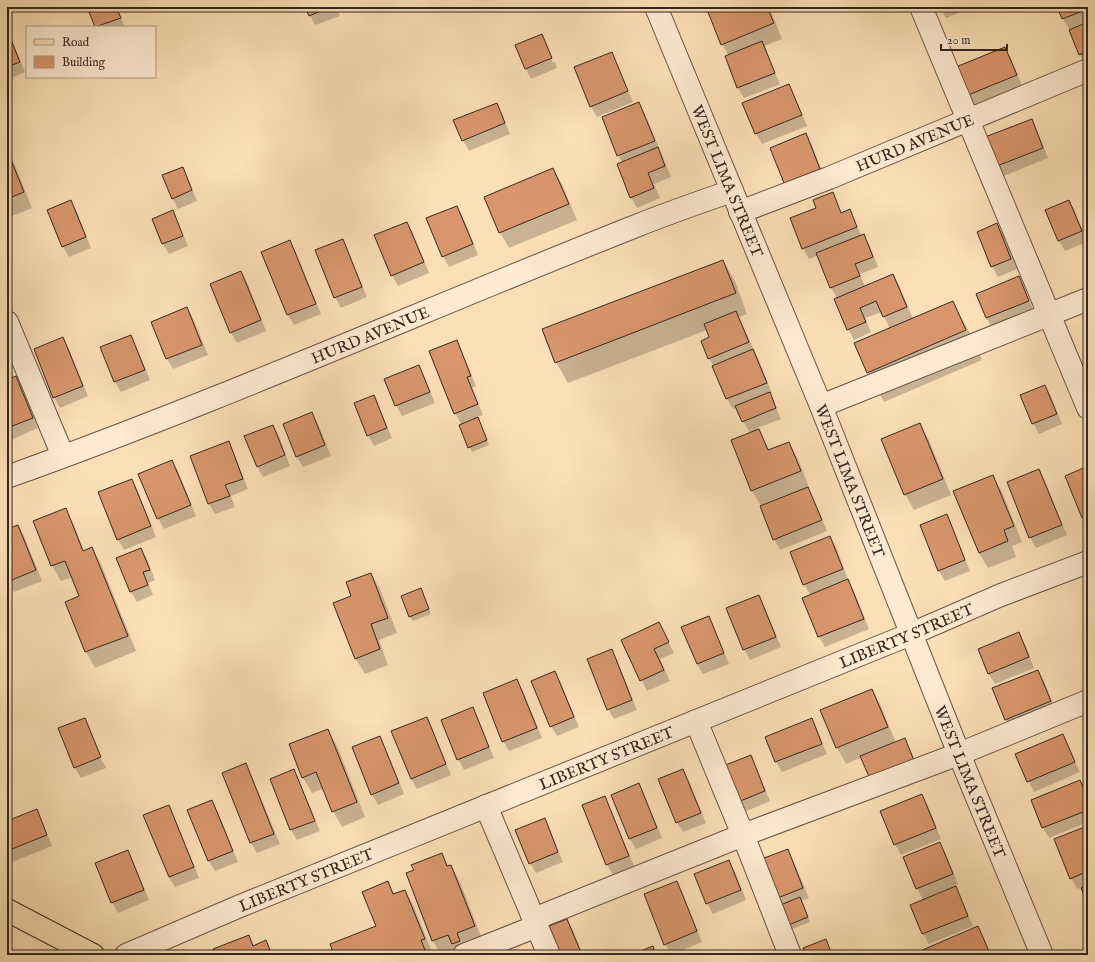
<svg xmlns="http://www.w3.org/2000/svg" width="1095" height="962" viewBox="0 0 1095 962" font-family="'IM FELL English',serif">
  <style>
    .shadow { fill: #0003 }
    .building { fill: #d9966c; stroke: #342721 }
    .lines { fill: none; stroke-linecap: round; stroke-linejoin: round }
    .minor-casing { stroke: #665546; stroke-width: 24 }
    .major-casing { stroke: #342721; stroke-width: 24 }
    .minor { stroke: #fdead0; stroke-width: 22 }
    .major { stroke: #fcdfb7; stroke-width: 22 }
    .labels { text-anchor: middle; stroke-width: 4; stroke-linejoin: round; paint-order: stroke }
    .street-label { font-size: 16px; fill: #342721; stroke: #fdead0 }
  </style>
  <rect width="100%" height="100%" fill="#fcdfb7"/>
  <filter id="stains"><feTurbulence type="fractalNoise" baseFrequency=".005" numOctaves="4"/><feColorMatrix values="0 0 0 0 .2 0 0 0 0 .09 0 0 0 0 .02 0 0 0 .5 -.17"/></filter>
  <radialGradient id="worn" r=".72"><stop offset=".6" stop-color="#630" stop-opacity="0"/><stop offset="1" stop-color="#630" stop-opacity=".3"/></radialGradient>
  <path class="shadow" d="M88,7H117L125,27H96Z
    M136,7H151L139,12Z
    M187,7H195L189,9Z
    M306,7H336L340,16L315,25Z
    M707,7H769L782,39L764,46L780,84L744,98L738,88L726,57L729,56L722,44Z
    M940,7H968L969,9L946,18Z
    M1058,7H1088V64L1086,65L1080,55L1069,29L1063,19Z
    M7,28L25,72L7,80Z
    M542,35L547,45H546L553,63L555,62L557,68L531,79L525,68Z
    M1005,48L1011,58L1022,86L975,105L969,94Z
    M611,53L617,64L633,102L597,117L591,106Z
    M788,85L794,95L807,126L762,144L756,134L743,103Z
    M639,103L645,114L671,177L654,184L660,198L637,208L631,197L622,163L603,118Z
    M496,104L502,114L510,134L469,151L463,140Z
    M1031,120L1037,130L1048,158L1004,176L998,165Z
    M806,135L812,145L825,179L791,193L785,183L771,149Z
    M7,146L32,208L7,218Z
    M182,168L188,179L197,201L178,209L172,198Z
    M553,169L562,184L577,220L509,248L500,232Z
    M832,193L842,214L849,211L862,236H864L870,246L878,267L860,274L865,287L893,275L899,285L913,319L952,302L969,331L982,360L884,402L868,373L890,329L882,312L865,318L871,332L854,340L848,329L837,298L831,288L818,255L809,259L803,248L817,209Z
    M1069,201L1075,211L1087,242L1065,251L1059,241L1046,210Z
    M71,202L77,212L91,248L69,257L63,247L48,211Z
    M457,207L463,217L478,255L449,267L443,256Z
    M173,211L178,222L188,246L169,254L163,244L153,219Z
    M407,223L413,233L429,273L398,286L392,275Z
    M997,225L1003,235L1017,269L998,277L992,266Z
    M290,241L296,252L321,314L294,325L288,315L263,252Z
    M342,241L348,251L367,297L341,308L335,297Z
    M723,261L735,281L747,314L739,317L759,361L772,393L770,394L781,419L757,428L770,451L789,443L798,459L809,487L807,488L813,498L827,531L780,550L774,539L762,507L752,491L732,440L750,433L743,421L737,407L733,409L727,399L714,367L709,358L711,338L707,330L568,383L556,362Z
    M241,272L247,282L266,331L237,343L231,333L211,284Z
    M1018,277L1024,288L1034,312L992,328L986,318Z
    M187,308L193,318L208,355L173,369L167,359L152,322Z
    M130,336L136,346L150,380L121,392L115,382Z
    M63,338L69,349L88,396L60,408L54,397Z
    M456,342L462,352L476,386L472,388L483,415L477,417L489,445L472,452L462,425L455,413Z
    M418,366L424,377L435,403L402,416L396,405Z
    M16,377L22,388L38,428L13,439L7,429V381Z
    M1045,386L1051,396L1062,424L1039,434L1033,423Z
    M373,396L379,407L392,438L374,446L368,435Z
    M312,414L318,424L331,456L303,467L297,457Z
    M920,425L929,440L951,495L914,510L905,494Z
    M273,426L279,436L290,466L263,477L257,466Z
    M228,443L234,453L248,489L231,496L235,507L215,514L209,504L191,456Z
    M172,461L178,471L196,516L164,529L158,518Z
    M1088,468V526L1083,517Z
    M1039,471L1045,481L1067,535L1036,548L1030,537Z
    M993,477L1002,492L1022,542L1012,546L1016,557L988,568L979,553L955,492Z
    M131,480L137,490L156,537L124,550L118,539Z
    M65,510L74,525L84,551L92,548L101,564L136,651L95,668L86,652L66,602L80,597L72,577L61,581L52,566L35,522Z
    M946,515L952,526L970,571L945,581L939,571L921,525Z
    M18,526L24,536L42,581L14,592L7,579V530Z
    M830,537L836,547L848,579L847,580L854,591L869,629L825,647L819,637L803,599L811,596L804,584Z
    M141,549L147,559L155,580L148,583L153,595L137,602L131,592Z
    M371,574L380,589L397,633L379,640L388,665L365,674L356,659L352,596Z
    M423,594L431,614L413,621L410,617Z
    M758,596L764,606L781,647L750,660L744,649Z
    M708,617L714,627L729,664L703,674L697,664Z
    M659,623L674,653L660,659L670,681L647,691L623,640Z
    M1019,633L1025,644L1034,668L995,684L989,674L979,649Z
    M611,650L617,660L637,710L614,719L608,709Z
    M1038,671L1044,681L1056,712L1012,730L1006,720Z
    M555,673L561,683L579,727L557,736L551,726Z
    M517,681L523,691L542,738L509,751L503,741Z
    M872,690L881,706L896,743L904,739L910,750L920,774L862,757L846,764L837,748L821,711Z
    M472,709L478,719L494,758L464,770L458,759Z
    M426,718L432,728L451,775L417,789L411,778Z
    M84,719L90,728H88L102,762H103L106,768L81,778L75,768L60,729Z
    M811,719L817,730L827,754L782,772L776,762L766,738Z
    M328,730L337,746L365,817L342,827L333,811L324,788L312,793L303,778L290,745Z
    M1062,735L1080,772L1034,792L1016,755Z
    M379,737L385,747L404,794L378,805L372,794Z
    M750,756L756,766L770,801L740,814L720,768Z
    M245,764L251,774L280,844L257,853L251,843L223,773Z
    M293,770L299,781L320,831L297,840L291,830L271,779Z
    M683,770L689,781L706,823L683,832L677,822Z
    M1080,781L1088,797V822L1049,838L1043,828L1032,800Z
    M638,785L644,795L662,838L636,849L630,839L612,795Z
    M922,796L928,806L941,839L901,855L895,844Z
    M605,797L610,808L634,866L613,875L607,865L583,806Z
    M212,802L218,812L238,862L215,871L209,861L189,811Z
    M168,806L174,816L199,878L175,887L169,877L145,815Z
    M36,810L42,821L52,846L7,864V822Z
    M544,819L550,830L563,862L536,873L530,863Z
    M1088,830V903L1082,887L1077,889L1071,878Z
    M940,843L946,854L958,884L955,886L961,898L973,926L929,944L923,934L911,905L923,900L917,888Z
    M787,850L793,860L809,898L801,901L810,922L790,930L776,899Z
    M127,851L133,861L149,900L118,913L112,902Z
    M441,854L449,867L451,866L460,882L483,942L446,955H441L433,941L407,874L415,871Z
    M729,862L735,872L746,900L713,914L707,903Z
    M676,882L682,892L702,942L671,955L665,944Z
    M388,883L395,895L405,891L414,907L433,955H335L377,927Z
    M567,920L573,930L583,955H562Z
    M978,927L991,955H922Z"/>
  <path class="building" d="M87,7H116L121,18L95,27Z
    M305,7H330L309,16Z
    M706,7H767L774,23L721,45Z
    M1057,7H1088V9L1062,19Z
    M1088,22V51L1079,55L1069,30Z
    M7,30L20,62L7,67Z
    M542,34L552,58L525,69L515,45Z
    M762,41L775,73L737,88L725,56Z
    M1005,47L1017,75L968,95L956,67Z
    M612,52L628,91L590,107L574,67Z
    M789,84L802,115L755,134L742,103Z
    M639,102L655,141L617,156L602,117Z
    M497,103L505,123L462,141L453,120Z
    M1032,119L1043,148L997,166L985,137Z
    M806,133L820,169L784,183L770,148Z
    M658,147L665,166L648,173L654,188L630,198L617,164Z
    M7,150L24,192L7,199Z
    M183,167L192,190L172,199L162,175Z
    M553,168L569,204L499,233L484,197Z
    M833,192L841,213L850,209L857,227L802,249L790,218L816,208L813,200Z
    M71,200L86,237L62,247L47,210Z
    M1069,200L1082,231L1058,241L1045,210Z
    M457,206L473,244L442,257L426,218Z
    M173,210L183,236L162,244L152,219Z
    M407,222L424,262L391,276L374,235Z
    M997,223L1011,259L991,267L977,232Z
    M864,234L873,257L855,264L860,276L830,288L816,253Z
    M343,239L362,287L334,298L315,250Z
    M290,240L316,304L287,315L261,252Z
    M723,260L736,293L555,363L542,329Z
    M241,271L261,320L230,333L210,284Z
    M893,274L907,307L883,317L876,301L860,308L866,322L847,330L834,299Z
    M1019,276L1029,301L986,318L976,294Z
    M953,301L966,330L867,373L854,343Z
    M187,307L202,345L166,359L151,322Z
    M736,311L749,342L708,359L701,341L709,337L704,324Z
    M131,335L145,370L114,382L100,347Z
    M63,337L83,386L53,398L34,349Z
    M457,340L471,376L467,377L478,404L454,414L429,351Z
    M753,349L767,383L726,399L712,366Z
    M419,365L430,392L395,406L384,379Z
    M16,376L33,418L7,428V380Z
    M1045,385L1057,414L1032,424L1020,395Z
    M770,392L776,408L742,422L735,406Z
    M374,395L387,428L367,436L354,403Z
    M312,412L325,445L296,457L283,424Z
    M478,417L487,440L468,448L459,425Z
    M920,423L943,479L904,495L881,439Z
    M273,425L285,455L257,467L244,436Z
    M759,429L768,450L789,442L801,471L751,491L731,440Z
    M229,441L243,479L225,485L230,496L208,504L190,456Z
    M172,460L191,505L157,519L138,474Z
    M1088,466V515L1082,518L1065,476Z
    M1039,469L1062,525L1029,538L1007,482Z
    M993,475L1014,526L1004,530L1008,541L979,553L953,491Z
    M132,479L151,526L117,540L98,492Z
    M808,487L822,520L773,540L760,506Z
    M66,508L83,551L92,547L128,636L85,652L65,602L79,596L65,561L51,566L33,521Z
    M947,514L965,560L938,571L920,525Z
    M18,525L36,570L7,582V529Z
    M830,536L843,569L803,585L790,552Z
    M141,548L150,570L143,572L148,585L130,592L116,558Z
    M371,573L388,618L371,624L380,649L355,659L333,603L351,596L346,582Z
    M848,579L864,619L818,637L802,598Z
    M421,588L429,609L409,617L401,596Z
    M759,595L776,637L743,650L726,608Z
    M709,616L724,653L697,664L681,627Z
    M659,622L669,642L654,649L664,670L640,681L621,640Z
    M1019,632L1029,657L988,674L978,649Z
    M612,649L632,700L607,710L587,659Z
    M1038,670L1051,701L1005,720L992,688Z
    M555,671L574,717L550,727L531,681Z
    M517,679L537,728L502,742L483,693Z
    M872,689L888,727L836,748L820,710Z
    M473,707L489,747L457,760L441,720Z
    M427,717L446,764L411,779L391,731Z
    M85,718L101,757L74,768L58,728Z
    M812,718L822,744L775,762L765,737Z
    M328,729L357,802L332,812L316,772L302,778L289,744Z
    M1063,734L1075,762L1027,782L1015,754Z
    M380,736L399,783L371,795L352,747Z
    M905,738L915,763L871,781L860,756Z
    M751,755L765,791L733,804L718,768Z
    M246,763L274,834L250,843L222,773Z
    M294,769L315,821L290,830L270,779Z
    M683,769L701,813L676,823L658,779Z
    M1080,780L1088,799V810L1042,828L1031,800Z
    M639,783L657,828L629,839L611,795Z
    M922,794L936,828L894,845L880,811Z
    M605,796L629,856L606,865L582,805Z
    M212,800L233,851L208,861L187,810Z
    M169,805L194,867L169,877L143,815Z
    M37,809L47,835L7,851V821Z
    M545,818L558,852L529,864L515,830Z
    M1087,826L1088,829V871L1070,879L1054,839Z
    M940,842L953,874L916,889L903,857Z
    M788,849L803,888L775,899L759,860Z
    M128,850L144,890L111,903L95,863Z
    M442,853L447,866L451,865L475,926L457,933L460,941L452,944L448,935L432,941L406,873L414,870L411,865Z
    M729,860L741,890L706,904L694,874Z
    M388,881L393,894L405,890L425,939L421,940L427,955H334L330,944L376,926L362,892Z
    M677,881L697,931L664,945L644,894Z
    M1088,885V905L1081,888Z
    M956,886L968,916L922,934L910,905Z
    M800,897L808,917L786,926L778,906Z
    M567,919L582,955H561L549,926Z
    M978,926L989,951L981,955H921L920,951Z
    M249,935L253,946L266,940L272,955H216L213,949Z
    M826,939L832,955H806L803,948Z
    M653,946L656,955H631Z"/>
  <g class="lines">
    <g class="minor-casing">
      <g id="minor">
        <path id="s1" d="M656,7L821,406L959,754L1042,955"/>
        <path d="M921,7L1088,408"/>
        <path id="s2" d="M740,212L829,178L1088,70"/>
        <path d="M7,322L63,456"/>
        <path d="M821,406L1088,299"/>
        <path id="s3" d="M7,477C220,401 426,309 636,226C668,213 700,202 732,191"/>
        <path d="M696,721L743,835L790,955"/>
        <path d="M486,806L549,955"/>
        <path d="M534,919L743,835L959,754L1088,701"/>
        <path id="s4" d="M126,955L240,906L911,634L1001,595L1088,562"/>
        <path d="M464,955L537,926"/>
      </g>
    </g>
    <g class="major-casing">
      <path id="major" d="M7,910L93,955"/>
    </g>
    <use href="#minor" class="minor"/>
    <use href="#major" class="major"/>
  </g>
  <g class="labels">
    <g class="street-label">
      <text dy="6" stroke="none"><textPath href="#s2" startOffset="188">HURD AVENUE</textPath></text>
      <text dy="6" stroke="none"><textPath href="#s1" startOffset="188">WEST LIMA STREET</textPath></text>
      <text dy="6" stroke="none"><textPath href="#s3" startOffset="390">HURD AVENUE</textPath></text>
      <text dy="6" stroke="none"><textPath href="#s1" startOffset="512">WEST LIMA STREET</textPath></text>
      <text dy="6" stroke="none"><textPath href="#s4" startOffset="843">LIBERTY STREET</textPath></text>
      <text dy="6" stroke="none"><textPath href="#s4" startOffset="519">LIBERTY STREET</textPath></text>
      <text dy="6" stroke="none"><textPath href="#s1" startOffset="836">WEST LIMA STREET</textPath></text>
      <text dy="6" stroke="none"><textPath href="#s4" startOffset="195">LIBERTY STREET</textPath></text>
    </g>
  </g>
  <rect width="1095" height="962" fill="none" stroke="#fcdfb7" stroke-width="24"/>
  <rect x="8" y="8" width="1079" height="946" fill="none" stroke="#342721" stroke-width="2"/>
  <rect x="12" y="12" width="1071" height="938" fill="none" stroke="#342721"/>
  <rect x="26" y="26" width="130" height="52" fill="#fdead0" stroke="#ad9c8a"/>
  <rect x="34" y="39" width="20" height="6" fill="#fcdfb7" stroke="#ad9c8a"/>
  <text x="62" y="46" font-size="12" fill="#342721">Road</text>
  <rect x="34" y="56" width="20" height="12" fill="#d9966c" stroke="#ad9c8a"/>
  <text x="62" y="66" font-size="12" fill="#342721">Building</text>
  <path d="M941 44v6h66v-6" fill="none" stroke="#342721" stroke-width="2"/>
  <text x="947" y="44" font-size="12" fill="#342721" stroke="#fdead0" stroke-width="3" paint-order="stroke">20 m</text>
  <rect width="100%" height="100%" filter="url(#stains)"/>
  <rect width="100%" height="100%" fill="url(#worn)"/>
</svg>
